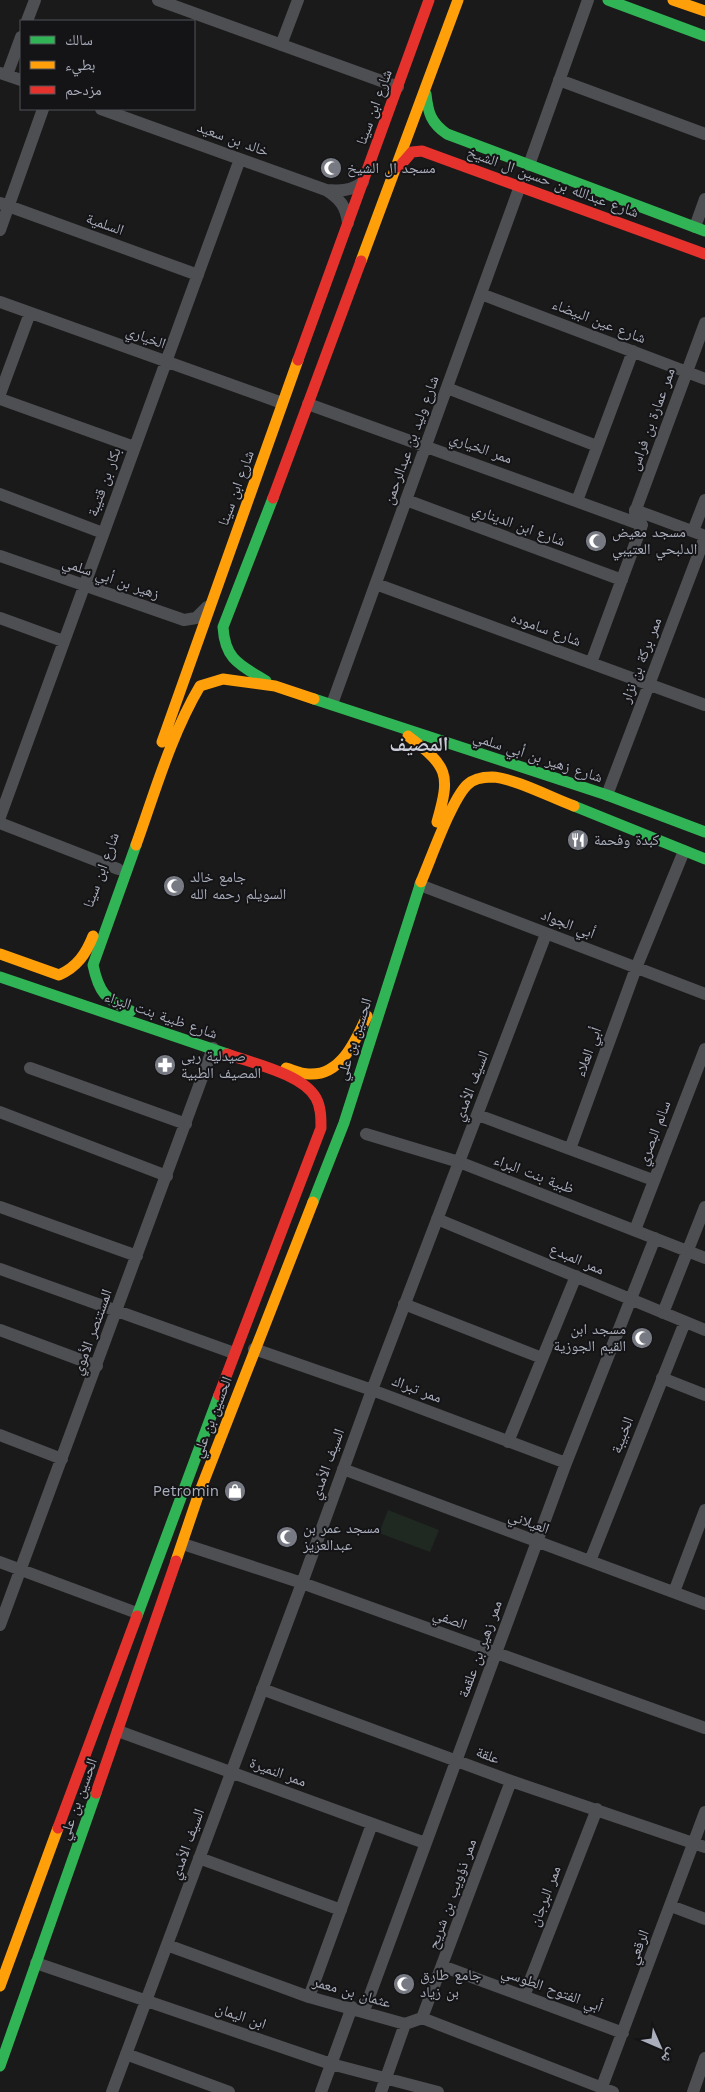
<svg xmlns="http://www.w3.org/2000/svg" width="705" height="2092" viewBox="0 0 705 2092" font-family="'Work Sans','Noto Naskh Arabic',sans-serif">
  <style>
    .green { fill: #1f2821 }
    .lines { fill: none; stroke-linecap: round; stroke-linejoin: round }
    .street { stroke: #4e4f53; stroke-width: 12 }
    .fast { stroke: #30b455; stroke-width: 11 }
    .slow { stroke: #ff9f0a; stroke-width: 11 }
    .jam { stroke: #e5322d; stroke-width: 11 }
    .labels { text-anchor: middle; stroke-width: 4; stroke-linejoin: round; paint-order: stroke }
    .street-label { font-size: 15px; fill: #aaaebc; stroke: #141416 }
    .poi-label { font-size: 15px; fill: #aaaebc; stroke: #141416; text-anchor: start }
    .district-label { font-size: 20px; font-weight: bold; fill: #cbcdd8; stroke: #141416 }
  </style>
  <rect width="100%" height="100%" fill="#1a1a1a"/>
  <path class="green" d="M388,1510L439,1530L430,1552L379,1533Z"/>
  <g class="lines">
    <path class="street" d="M158,0L398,87
      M27,21L35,0
      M281,45L298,0
      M0,73L21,80
      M7,75L21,37
      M559,80L705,134
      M101,109L326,190C341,191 351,191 363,182
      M529,165L588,0
      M326,190C340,199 346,206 348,223
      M0,203L198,275
      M695,227L705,199
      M0,230L43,109
      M481,294L705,379
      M0,302L282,403
      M447,388L597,446
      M0,394L30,313
      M0,399L134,447
      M308,404L642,525
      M0,494L103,533
      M406,500L622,580
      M577,501L633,351
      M635,510L705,536
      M642,525L635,512L705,323
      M693,531L705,500
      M0,556L184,620L196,618L207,607
      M376,584L705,705
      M0,618L63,641
      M591,663L642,525
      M332,704L520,186
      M607,795L705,537
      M0,817L240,159
      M0,823L118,869
      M420,885L705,994
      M30,1068L186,1124
      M0,1112L167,1176
      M478,1115L653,1180
      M366,1134L459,1162L705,1258
      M570,1149L636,968L684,851
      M0,1207L137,1256
      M437,1219L705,1330
      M635,1230L705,1049
      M0,1269L234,1353
      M404,1304L542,1358
      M663,1313L705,1207
      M0,1330L97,1366
      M254,1349L372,1390L566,1463
      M662,1378L705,1395
      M0,1435L62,1459
      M508,1442L576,1276
      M343,1469L705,1604
      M183,1544L302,1583L705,1728
      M590,1561L685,1322
      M0,1562L137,1613
      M674,1592L705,1510
      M0,1625L213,1048
      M262,1689L511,1781L705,1847
      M118,1731L425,1843
      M199,1858L341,1910
      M671,1906L705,1919
      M167,1945L309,1997L405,2024L422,2018L613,2092
      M36,1963L331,2064L438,2092
      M442,1966L623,2033
      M524,1996L597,1809
      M309,1997L372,1824
      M364,2011L566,1463L655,1238
      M422,2018L511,1781
      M126,2054L229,2092
      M112,2092L302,1583L372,1390L546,934
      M321,2092L352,2007
      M381,2092L405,2024
      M600,2092L705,1812
      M693,2092L705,2058"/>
    <path class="fast" d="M608,0L705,36
      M426,94C428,113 431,123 447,134L705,231
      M266,681C240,665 225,660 223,627L273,498
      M314,699L607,795L705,832
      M574,806L705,859
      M0,977L227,1054
      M131,1011C105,999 99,993 93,965L136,845
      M313,1202L344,1123L421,882
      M137,1616L219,1395
      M0,2066L96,1793"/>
    <path class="slow" d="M673,0L705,11
      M361,261L458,0
      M408,736C448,767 451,773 437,822
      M162,742L298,360
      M136,845C155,792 171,735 200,686L223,679L275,686L314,699
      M421,882C431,859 451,801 467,785C473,779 484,777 492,777C514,778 552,798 574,806
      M0,954L59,975C77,967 86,954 93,936
      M286,1068C293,1070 301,1074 309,1074C341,1076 356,1040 367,1016
      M176,1561L198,1496L313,1202
      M0,1986L58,1828"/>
    <path class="jam" d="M399,167L412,152L422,151L705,254
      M298,360L429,0
      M273,498L361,261
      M219,1395L321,1128C321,1118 321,1107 316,1098C303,1074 251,1063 227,1054
      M96,1793L176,1561
      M58,1828L137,1616"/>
  </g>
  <defs>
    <g id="mosque-disc" transform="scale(1.125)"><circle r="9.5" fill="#787a83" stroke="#141416"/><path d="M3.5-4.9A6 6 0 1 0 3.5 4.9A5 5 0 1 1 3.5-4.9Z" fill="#fff"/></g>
    <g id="restaurant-disc" transform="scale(1.125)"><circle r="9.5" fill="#787a83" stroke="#141416"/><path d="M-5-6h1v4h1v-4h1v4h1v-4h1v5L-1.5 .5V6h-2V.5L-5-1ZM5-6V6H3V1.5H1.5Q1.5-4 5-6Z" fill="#fff"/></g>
    <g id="pharmacy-disc" transform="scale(1.125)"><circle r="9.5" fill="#787a83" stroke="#141416"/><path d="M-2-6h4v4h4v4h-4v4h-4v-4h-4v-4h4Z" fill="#fff"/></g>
    <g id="shop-disc" transform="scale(1.125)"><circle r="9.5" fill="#787a83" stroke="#141416"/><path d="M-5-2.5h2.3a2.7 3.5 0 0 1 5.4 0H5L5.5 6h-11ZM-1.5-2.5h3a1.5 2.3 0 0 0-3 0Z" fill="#fff"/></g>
  </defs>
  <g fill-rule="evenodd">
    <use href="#mosque-disc" x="331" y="168"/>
    <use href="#mosque-disc" x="596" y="541"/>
    <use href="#restaurant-disc" x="578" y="840"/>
    <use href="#mosque-disc" x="174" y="886"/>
    <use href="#pharmacy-disc" x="165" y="1065"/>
    <use href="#mosque-disc" x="642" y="1338"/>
    <use href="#shop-disc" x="235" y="1491"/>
    <use href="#mosque-disc" x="287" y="1537"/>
    <use href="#mosque-disc" x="404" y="1984"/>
  </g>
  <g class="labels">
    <g class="street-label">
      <text transform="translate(374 107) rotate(-70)" y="5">شارع ابن سينا</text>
      <text transform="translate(233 139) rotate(20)" y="5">خالد بن سعيد</text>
      <text transform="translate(553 182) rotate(20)" y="5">شارع عبدالله بن حسين ال الشيخ</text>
      <text transform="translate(105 224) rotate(20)" y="5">السلمية</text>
      <text transform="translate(599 321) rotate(21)" y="5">شارع عين البيضاء</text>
      <text transform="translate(146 337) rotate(20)" y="5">الخياري</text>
      <text transform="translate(652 419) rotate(-70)" y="5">ممر عمارة بن فراس</text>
      <text transform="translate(411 440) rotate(-70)" y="5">شارع وليد بن عبدالرحمن</text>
      <text transform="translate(481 448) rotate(20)" y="5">ممر الخياري</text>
      <text transform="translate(104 482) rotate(-70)" y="5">بكار بن قتيبة</text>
      <text transform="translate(236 488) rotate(-70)" y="5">شارع ابن سينا</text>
      <text transform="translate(519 525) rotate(20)" y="5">شارع ابن الديناري</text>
      <text transform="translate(111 578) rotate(19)" y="5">زهير بن أبي سلمي</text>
      <text transform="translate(546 629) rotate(20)" y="5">شارع ساموده</text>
      <text transform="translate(641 660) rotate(-69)" y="5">ممر بركة بن نزار</text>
      <text transform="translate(538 757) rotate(18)" y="5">شارع زهير بن أبي سلمي</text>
      <text transform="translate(101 870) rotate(-70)" y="5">شارع ابن سينا</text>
      <text transform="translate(568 924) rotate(21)" y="5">أبي الجواد</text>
      <text transform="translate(161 1015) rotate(19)" y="5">شارع ظبية بنت البراء</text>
      <text transform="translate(354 1039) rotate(-72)" y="5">الحسين بن علي</text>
      <text transform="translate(588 1052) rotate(-70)" y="5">أبي العلاء</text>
      <text transform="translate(471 1086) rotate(-69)" y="5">السيف الأمدي</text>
      <text transform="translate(654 1133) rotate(-69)" y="5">سالم البصري</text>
      <text transform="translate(534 1174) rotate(21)" y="5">ظبية بنت البراء</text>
      <text transform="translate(577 1259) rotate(23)" y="5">ممر المبدع</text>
      <text transform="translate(92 1332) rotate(-70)" y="5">المستنصر الأموي</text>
      <text transform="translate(417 1389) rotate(21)" y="5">ممر تبراك</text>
      <text transform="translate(212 1417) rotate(-69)" y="5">الحسين بن علي</text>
      <text transform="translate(622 1435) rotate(-69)" y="5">الخبيبة</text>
      <text transform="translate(327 1464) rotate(-70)" y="5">السيف الأمدي</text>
      <text transform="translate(529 1522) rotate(20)" y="5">العيلاني</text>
      <text transform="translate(450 1619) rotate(20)" y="5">الصفي</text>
      <text transform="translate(480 1649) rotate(-70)" y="5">ممر زهير بن علقمة</text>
      <text transform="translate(488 1755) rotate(20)" y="5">علقة</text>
      <text transform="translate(278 1772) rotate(20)" y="5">ممر النميرة</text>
      <text transform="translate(78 1799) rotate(-70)" y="5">الحسين بن علي</text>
      <text transform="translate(187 1844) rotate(-70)" y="5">السيف الأمدي</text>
      <text transform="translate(452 1894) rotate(-70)" y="5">ممر ذؤويب بن شريح</text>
      <text transform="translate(545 1896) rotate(-69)" y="5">ممر البرجان</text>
      <text transform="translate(638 1947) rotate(-69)" y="5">الرقعي</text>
      <text transform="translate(552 1989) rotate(20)" y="5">أبي الفتوح الطوسي</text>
      <text transform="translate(352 1992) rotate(16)" y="5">عثمان بن معمر</text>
      <text transform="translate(241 2016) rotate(19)" y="5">ابن اليمان</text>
    </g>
    <g class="poi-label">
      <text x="347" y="173">مسجد ال الشيخ</text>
      <text x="612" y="537">مسجد معيض<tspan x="612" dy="17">الدلبحي العتيبي</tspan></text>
      <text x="594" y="845">كبدة وفحمة</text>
      <text x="190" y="882">جامع خالد<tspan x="190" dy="17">السويلم رحمه الله</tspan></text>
      <text x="181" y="1061">صيدلية ربى<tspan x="181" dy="17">المصيف الطبية</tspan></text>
      <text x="626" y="1334" text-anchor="end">مسجد ابن<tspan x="626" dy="17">القيم الجوزية</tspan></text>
      <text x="219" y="1496" text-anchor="end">Petromin</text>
      <text x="303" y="1533">مسجد عمر بن<tspan x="303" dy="17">عبدالعزيز</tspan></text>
      <text x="420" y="1980">جامع طارق<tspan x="420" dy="17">بن زياد</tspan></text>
    </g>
    <g class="district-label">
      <text x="419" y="751">المصيف</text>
    </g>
  </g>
  <rect x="20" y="20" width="175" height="90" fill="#141416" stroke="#505258"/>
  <rect x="30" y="36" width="25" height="8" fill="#30b455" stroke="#505258"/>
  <text x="65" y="45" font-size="15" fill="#aaaebc">سالك</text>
  <rect x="30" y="61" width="25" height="8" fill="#ff9f0a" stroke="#505258"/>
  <text x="65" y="70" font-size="15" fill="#aaaebc">بطيء</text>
  <rect x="30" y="86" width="25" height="8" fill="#e5322d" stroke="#505258"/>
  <text x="65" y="95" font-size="15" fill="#aaaebc">مزدحم</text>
  <g transform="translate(660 2047) rotate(135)" stroke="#141416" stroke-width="4" paint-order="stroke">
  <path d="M0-4L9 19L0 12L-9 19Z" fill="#aaaebc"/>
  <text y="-8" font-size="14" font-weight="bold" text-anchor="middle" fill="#aaaebc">ش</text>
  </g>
</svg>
